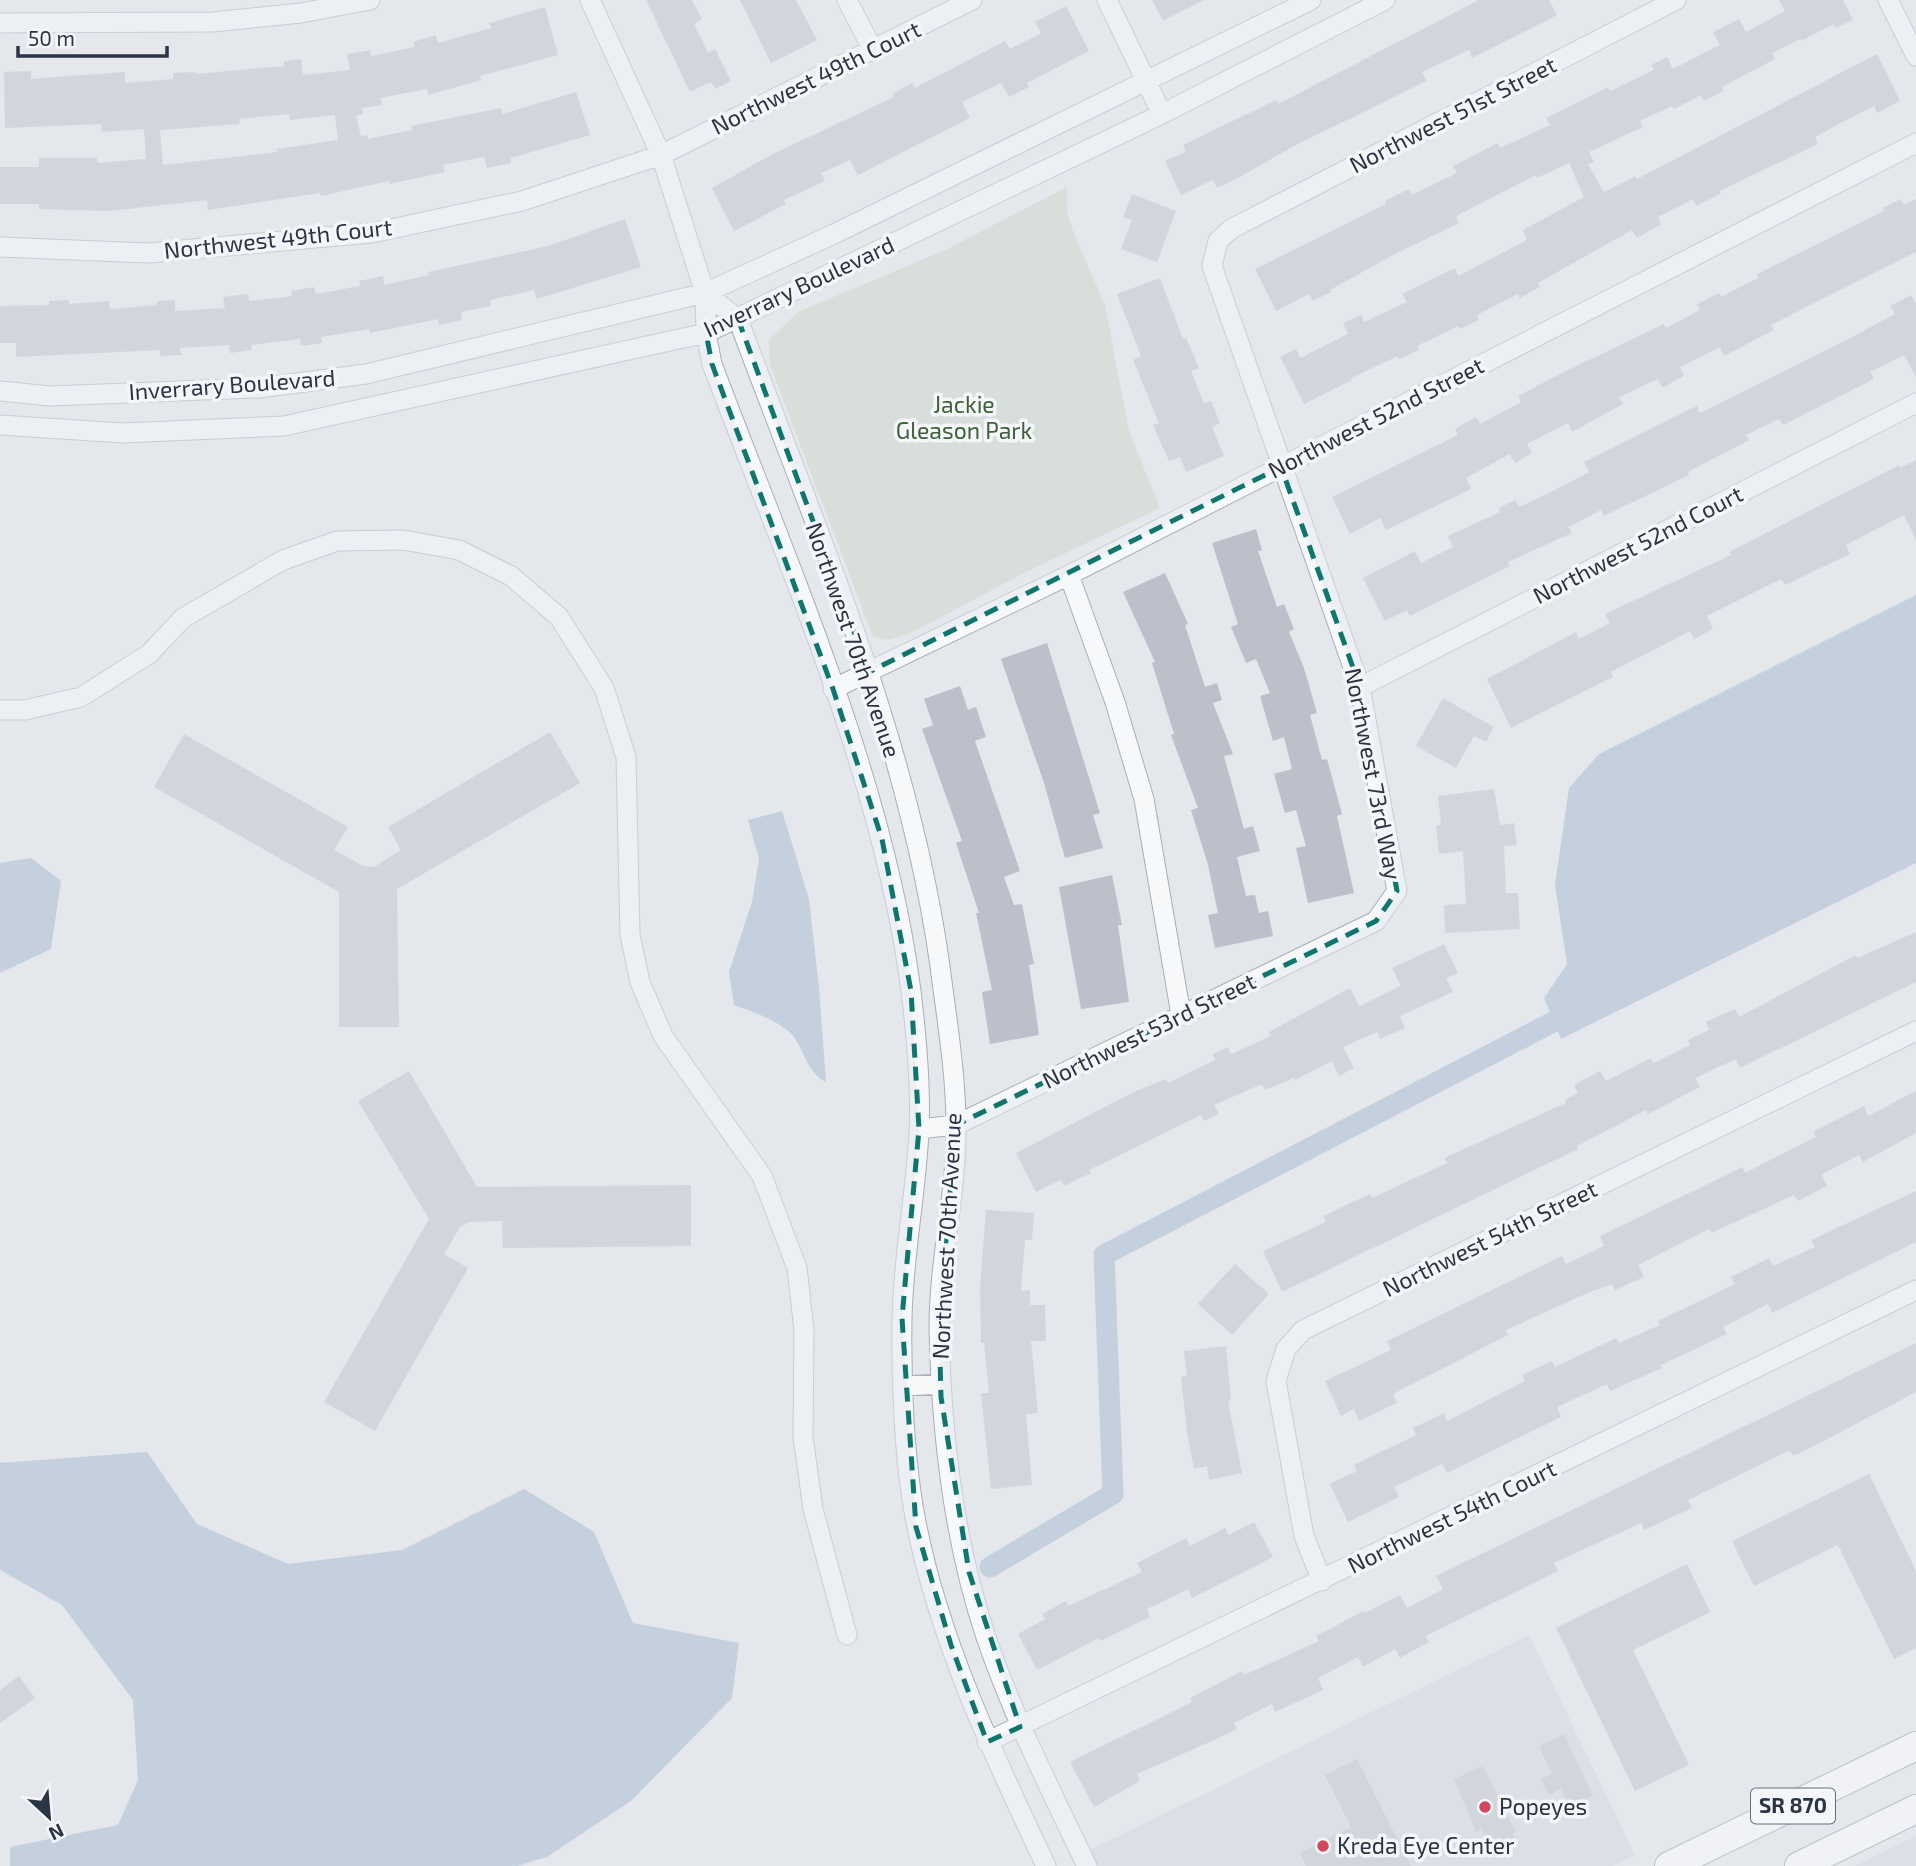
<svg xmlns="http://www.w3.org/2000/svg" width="1916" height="1866" viewBox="0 0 1916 1866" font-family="'Exo 2',sans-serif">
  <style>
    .built { fill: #d2d6de }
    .green { fill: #c9d6c5 }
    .water { fill: #9fb4cc }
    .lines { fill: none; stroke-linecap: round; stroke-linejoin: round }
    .canal { stroke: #9fb4cc; stroke-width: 21 }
    .building { fill: #bbc0ca; fill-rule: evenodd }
    .minor-casing { stroke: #a9aeb7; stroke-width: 21 }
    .highway-casing { stroke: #8b94a3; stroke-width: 30 }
    .minor { stroke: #f7f8fa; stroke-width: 19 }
    .highway { stroke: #fff; stroke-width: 28 }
    .marked { fill: none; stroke: #0f766e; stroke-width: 5; stroke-dasharray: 14 9; stroke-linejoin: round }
    .poi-dot { fill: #d1495b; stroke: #f4f6f9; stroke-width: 2.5 }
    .labels { text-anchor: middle; stroke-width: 7; stroke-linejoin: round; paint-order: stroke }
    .shield { fill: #f4f6f9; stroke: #676e7b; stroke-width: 2 }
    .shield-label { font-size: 21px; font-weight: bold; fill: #2b3445 }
    .street-label { font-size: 23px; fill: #2b3445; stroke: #f4f6f9 }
    .park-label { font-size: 23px; fill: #3f6138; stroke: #f4f6f9 }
    .poi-label { font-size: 23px; fill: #2b3445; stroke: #f4f6f9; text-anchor: start }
  </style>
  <rect width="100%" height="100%" fill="#e4e7ec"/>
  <path class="built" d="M1529,1635L1635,1855L1613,1866H1098L1090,1850Z
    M1916,1836V1866H1855Z"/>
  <path class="green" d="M1067,187V211L1073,231L1105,305L1129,431L1160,508L1024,573L913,632L890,640L873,637L770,365L769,340L798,312L945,250Z"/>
  <path class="water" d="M1916,595V863L1561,1039L1544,998L1567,964L1555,885L1569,788L1599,754Z
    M782,811L809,899L819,988L826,1082C808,1073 805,1053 794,1037C781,1021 753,1012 734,1005L729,972L752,902L759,859L748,820Z
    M31,858L61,881L51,949L0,973V863Z
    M147,1452L197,1524L288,1564L402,1550L524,1489L594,1532L633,1623L739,1643L732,1698L631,1801L547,1857L517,1866H10V1847L118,1825L138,1780L133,1700L62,1605L0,1570V1463Z"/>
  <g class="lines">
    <path class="canal" d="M990,1567L1113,1494L1104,1255L1580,1008"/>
  </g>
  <path class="building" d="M646,0H692L702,19L694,24L708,53L715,49L731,81L715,89L711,82L690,92Z
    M740,0H796L817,40L771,63Z
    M1152,0H1204L1163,21Z
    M1479,0H1549L1557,15L1472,58L1469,50L1422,72L1427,81L1298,144L1236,179L1217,188L1213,180L1181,195L1165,161L1186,152L1183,145L1276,100L1278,104Z
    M1779,0H1843L1853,20L1836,28L1834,24L1801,41L1800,39L1772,53L1775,59L1722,87L1724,91L1704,101L1701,95L1674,109L1672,106L1640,121L1643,127L1589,152L1594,162L1588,164L1604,192L1635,176L1637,179L1877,54L1900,101L1877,113L1874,106L1837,125L1815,137L1818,144L1719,191L1721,194L1696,206L1693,199L1658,217L1661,224L1637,238L1632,230L1538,283L1540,287L1520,298L1518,294L1477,315L1479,320L1460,329L1458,326L1417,346L1419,350L1399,359L1398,356L1351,378L1352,380L1304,404L1280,357L1296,349L1300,358L1348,334L1343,323L1361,315L1364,322L1407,302L1402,294L1455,268L1458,276L1527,240L1523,230L1584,197L1569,163L1537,178L1536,175L1456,216L1459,223L1393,255L1330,290L1331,292L1313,301L1309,294L1276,311L1255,269L1386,204L1385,201L1409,189L1412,195L1457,173L1453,166L1498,143L1500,148L1550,125L1546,118L1608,87L1610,91L1654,70L1651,65L1667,57L1673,69L1720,45L1713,32L1739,19L1746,32L1785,11Z
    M1066,6L1089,51L1027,83L1029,87L1009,97L1001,83L962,102L970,118L858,175L850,160L821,173L825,181L784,200L786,204L734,231L712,188L773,154L894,97L892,94L912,83L915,88L1005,41L1010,49L1041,33L1035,22Z
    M545,7L558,55L480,76L481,80L428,95L427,89L380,98L382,105L362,108L363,114L356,116L361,136L368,135V139L412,130L411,126L501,108L502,114L576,92L590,135L511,158V163L487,168L484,157L443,165L445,172L389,184V181L321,196L320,193L208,210L207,200L110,211L39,209V204H0V167H39V158H97V163L146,159L144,129L102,132L101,124L5,128L4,72L31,71V79L125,72V83L173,79V73L195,72L196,74L284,66V61L301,59L303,75L350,70L347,54L370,50L371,56L415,47L413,42L436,35L438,43L491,28L489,23ZM289,114L290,120L335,115L338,140L276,149L277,152L163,165L160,130L240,124L239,119Z
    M1132,194L1176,211L1157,262L1121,249L1132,220L1123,217Z
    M1901,199L1904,205L1916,199V252L1771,325L1774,330L1724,356L1720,347L1680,367L1684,376L1662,388L1658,379L1619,397L1623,404L1572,432L1568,423L1527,444L1532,453L1515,463L1510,454L1466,478L1471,489L1386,530L1380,518L1350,534L1332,497L1458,435L1455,429L1476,417L1480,424L1521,402L1518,396L1564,372L1664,324L1666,328L1700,310L1697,304L1719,293L1721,297L1758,278L1757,274L1884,211L1883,208Z
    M625,219L641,267L537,299L534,290L490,300L491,306L461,312L462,320L439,325L438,319L370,333L369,329L321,337L322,343L301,346L300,339L251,345L252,350L230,353L229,345L180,348L181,355L160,356V350L16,357V343H0V306L49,305V301L69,300V304L109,301L110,309L157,305V301L175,300V311L225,308L223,297L248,294L249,301L292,296L291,291L314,287L316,294L360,286L359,281L383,276L384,285L429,275L428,272L548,246Z
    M1160,278L1183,339L1186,338L1199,368L1191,371L1204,403L1211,401L1220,423L1212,427L1224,456L1186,472L1180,457L1169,461L1153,425L1159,423L1133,360L1141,356L1117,294Z
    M1911,295L1916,304V377L1904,355L1870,372L1874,379L1783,425L1779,419L1746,435L1749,440L1688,472L1689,475L1604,516L1601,510L1568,527L1572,533L1508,562L1510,566L1410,616L1407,610L1385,621L1363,578L1415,551L1421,563L1453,547L1448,536L1500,512L1499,508L1515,500L1519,507L1551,492L1589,472L1584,462L1697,406L1700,413L1852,337L1895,314L1890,306Z
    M1916,460V540L1904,515L1846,545L1850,554L1785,585L1781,579L1707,616L1713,629L1694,639L1690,631L1611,672L1613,677L1511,728L1487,679L1576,632L1579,639L1610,623L1605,614L1731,555L1729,552L1899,465L1900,468Z
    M1256,529L1262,550L1258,551L1277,607L1284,604L1294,629L1289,632L1304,668L1317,713L1310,715L1322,760L1327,759L1342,814L1337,816L1354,893L1308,903L1296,848L1306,846L1296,810L1285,813L1274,774L1292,769L1284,737L1273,741L1260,696L1270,693L1256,659L1246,663L1231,627L1238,624L1212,543Z
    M1165,573L1188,624L1185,625L1205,687L1217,683L1222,700L1213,703L1233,754L1224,756L1229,774L1244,829L1253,826L1260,851L1237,857L1246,896L1255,895L1259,913L1268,911L1273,936L1215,948L1208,915L1218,913L1208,865L1191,810L1198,808L1171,735L1174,734L1152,663L1155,662L1123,592Z
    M1047,643L1100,813L1093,815L1103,848L1065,858L1044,783L1001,659Z
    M960,686L968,710L976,707L986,737L975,741L1020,871L1004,877L1014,905L1022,904L1034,964L1029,965L1039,1035L990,1044L982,992L992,990L976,913H979L956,843L962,841L922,729L933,725L924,699Z
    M1443,698L1494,727L1486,742L1474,736L1456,768L1416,746Z
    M550,732L580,783L397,889L399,1027H339V892L154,787L184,734L348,827L334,850L363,866L374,867L401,850L388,827Z
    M1494,789L1500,825L1514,823L1517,845L1504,846L1506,893H1518L1520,929L1445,933L1444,905L1466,904L1463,851L1439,854L1436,826L1441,825L1438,796Z
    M1112,875L1122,925H1118L1129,1002L1081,1009L1059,887Z
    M1916,932V982L1740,1068L1736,1059L1695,1078L1700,1087L1648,1114L1646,1110L1577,1146L1578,1149L1282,1292L1263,1251L1326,1222L1323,1216L1370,1194L1372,1198L1447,1163L1444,1158L1566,1103L1565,1100L1578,1093L1574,1085L1600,1071L1606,1081L1651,1058L1653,1063L1690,1045L1688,1040L1709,1030L1706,1022L1735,1009L1739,1017L1856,955L1857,958Z
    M1444,944L1458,973L1446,978L1453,992L1400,1016L1405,1028L1380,1039L1377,1032L1343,1047L1354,1068L1339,1076L1332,1061L1295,1080L1294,1078L1265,1090L1262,1084L1214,1105L1219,1114L1204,1121L1201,1115L1089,1170L1091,1173L1064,1186L1061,1180L1036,1192L1016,1153L1136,1091L1166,1079L1168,1083L1215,1060L1213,1054L1228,1047L1231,1054L1271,1036L1269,1032L1350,988L1359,1006L1401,986L1392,968Z
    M409,1071L477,1187L691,1185V1246L503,1248L502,1221L469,1222L460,1227L444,1254L468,1268L375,1431L324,1402L429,1219L358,1101Z
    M1916,1091V1133L1863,1162L1859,1155L1821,1175L1827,1186L1798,1201L1794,1195L1711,1233L1709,1229L1638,1265L1644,1277L1615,1290L1612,1284L1590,1292L1506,1330L1508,1335L1393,1394L1397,1403L1359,1421L1354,1409L1341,1416L1325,1381L1391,1350L1387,1341L1562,1256L1566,1264L1604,1246L1600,1236L1743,1167L1745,1173L1816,1137L1813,1132L1864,1106L1868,1116Z
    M1916,1191V1242L1772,1313L1768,1304L1723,1327L1727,1334L1661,1365L1662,1368L1610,1391L1607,1384L1557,1407L1561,1417L1447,1473L1442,1464L1394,1487L1399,1497L1348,1522L1330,1484L1357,1471L1354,1465L1416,1435L1413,1428L1444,1413L1447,1421L1525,1381L1522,1375L1552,1361L1555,1367L1616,1338L1619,1343L1660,1325L1658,1321L1735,1284L1731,1277L1769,1258L1773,1266L1815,1247L1811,1240Z
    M986,1210L1034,1213L1032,1240H1025L1021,1291L1030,1290V1305H1045L1046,1341H1031L1038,1413L1026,1414L1032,1485L991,1489L981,1393H989L984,1343H981L980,1287Z
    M1235,1264L1269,1294L1232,1335L1198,1304Z
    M1916,1343V1392L1818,1444L1793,1456L1790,1450L1688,1500L1692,1508L1644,1530L1641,1523L1554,1563L1558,1571L1426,1636L1429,1642L1400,1658L1395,1649L1363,1667L1358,1657L1318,1678L1323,1690L1275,1712L1272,1704L1234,1723L1237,1729L1212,1741L1137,1774L1140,1781L1094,1807L1070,1762L1192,1702L1190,1698L1242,1671L1244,1675L1319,1641L1316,1636L1364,1611L1365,1613L1400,1595L1407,1608L1443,1589L1436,1576Z
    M1226,1346L1231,1400L1228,1401L1242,1473L1209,1480L1207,1466L1194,1469L1187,1432L1181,1377L1187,1376L1184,1351Z
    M1869,1474L1916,1571V1648L1894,1659L1838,1545L1754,1586L1732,1541Z
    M1254,1522L1273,1557L1192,1598L1188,1589L1147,1609L1150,1617L1100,1641L1099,1638L1037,1670L1018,1634L1045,1619L1042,1614L1066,1601L1068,1606L1142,1572L1137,1563L1186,1538L1190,1546L1225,1528L1229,1535Z
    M1687,1564L1710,1612L1633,1650L1689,1765L1635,1791L1556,1628Z
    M19,1676L35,1698L0,1723V1690Z
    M1564,1734L1593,1796L1570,1807L1561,1789L1549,1795L1541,1779L1552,1774L1539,1746Z
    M1357,1759L1411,1866H1306L1300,1853L1351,1827L1325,1775Z
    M1483,1766L1516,1832L1513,1834L1515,1838L1494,1848L1492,1844L1489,1846L1481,1829L1476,1832L1454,1779Z"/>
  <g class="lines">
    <g class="minor-casing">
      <path id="minor" d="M590,0L661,155L705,293L706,333L712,364C787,563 884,780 911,991C916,1032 921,1090 919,1132C916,1194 903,1257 902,1319C901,1381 904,1461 916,1522C939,1641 995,1758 1046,1866
        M847,0L873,50
        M1107,0L1162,114
        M1888,0L1916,56
        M0,23L213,22L301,13L370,0
        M0,247L148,253L372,233L522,201L661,155L972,0
        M705,293L738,319
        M738,319C819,537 915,756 943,989C949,1033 956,1081 956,1126C957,1193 939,1260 939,1327C941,1430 953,1539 986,1637C1013,1716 1051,1791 1087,1866
        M0,391L50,396L259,388L366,374L705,293L834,234L1311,0
        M0,425L123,433L284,426L706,333L1162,114L1385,0
        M1069,575L1115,702L1144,799L1181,1015
        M1360,687L1916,403
        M833,689L1069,575L1916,143
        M0,710H25L81,697L149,654L183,618L283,560L337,541L403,540L459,550L511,576L559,617L604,688L626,757L630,935L640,982L663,1036L762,1176L797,1268L804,1330L803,1437L813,1509L847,1635
        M919,1129L956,1125L1376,921L1397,891L1360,687L1212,266L1218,241L1231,229L1676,0
        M905,1386L941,1384
        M1322,1581L1304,1536L1276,1381L1286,1349L1303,1330L1916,1031
        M987,1742L1916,1290"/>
    </g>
    <g class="highway-casing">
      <path id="highway" d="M1669,1866L1916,1746
        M1799,1866L1916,1809"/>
    </g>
    <use href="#minor" class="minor"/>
    <use href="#highway" class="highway"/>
  </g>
  <path d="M0 0H1916V1866H0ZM738,319L869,672L1281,467L1360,687L1397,891L1376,921L956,1125L939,1320L941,1397L969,1572L1020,1727L987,1742L951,1645L916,1527L902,1318L919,1129L911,991L882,839L833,689L712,364L706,333Z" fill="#e4e7ec" fill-opacity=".55" fill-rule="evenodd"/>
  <path class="marked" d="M738,319L869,672L1281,467L1360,687L1397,891L1376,921L956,1125L939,1320L941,1397L969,1572L1020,1727L987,1742L951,1645L916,1527L902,1318L919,1129L911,991L882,839L833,689L712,364L706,333Z"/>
  <g class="poi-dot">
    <circle cx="1485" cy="1807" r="7"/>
    <circle cx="1323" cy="1846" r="7"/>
  </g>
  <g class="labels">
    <rect class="shield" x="1751" y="1788.5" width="84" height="35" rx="5"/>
    <g class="shield-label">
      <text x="1793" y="1813">SR 870</text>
    </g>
    <g class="street-label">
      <text transform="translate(816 78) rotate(-26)" y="8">Northwest 49th Court</text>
      <text transform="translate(1453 115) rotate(-27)" y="8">Northwest 51st Street</text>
      <text transform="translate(278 239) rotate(-6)" y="8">Northwest 49th Court</text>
      <text transform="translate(799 287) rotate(-25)" y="8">Inverrary Boulevard</text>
      <text transform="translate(232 385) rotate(-4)" y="8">Inverrary Boulevard</text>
      <text transform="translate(1376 418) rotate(-27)" y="8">Northwest 52nd Street</text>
      <text transform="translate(1638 545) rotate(-27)" y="8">Northwest 52nd Court</text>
      <text transform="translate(853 640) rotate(71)" y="8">Northwest 70th Avenue</text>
      <text transform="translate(1373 774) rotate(79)" y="8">Northwest 73rd Way</text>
      <text transform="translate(1149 1031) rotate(-26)" y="8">Northwest 53rd Street</text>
      <text transform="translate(947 1236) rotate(-87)" y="8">Northwest 70th Avenue</text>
      <text transform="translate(1490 1239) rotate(-26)" y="8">Northwest 54th Street</text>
      <text transform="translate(1452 1517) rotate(-26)" y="8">Northwest 54th Court</text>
    </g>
    <g class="park-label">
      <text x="964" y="413">Jackie<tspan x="964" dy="26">Gleason Park</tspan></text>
    </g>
    <g class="poi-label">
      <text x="1499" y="1815">Popeyes</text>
      <text x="1337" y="1854">Kreda Eye Center</text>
    </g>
  </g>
  <g transform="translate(49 1817) rotate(154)" stroke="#f4f6f9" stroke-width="5" paint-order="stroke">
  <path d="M0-5L12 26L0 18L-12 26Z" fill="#2b3445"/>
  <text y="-10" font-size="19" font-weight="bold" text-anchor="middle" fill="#2b3445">N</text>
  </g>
  <path d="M18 46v10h149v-10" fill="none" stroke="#2b3445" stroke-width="3.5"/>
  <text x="28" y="46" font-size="21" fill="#2b3445" stroke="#f4f6f9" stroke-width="5" paint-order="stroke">50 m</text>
</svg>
